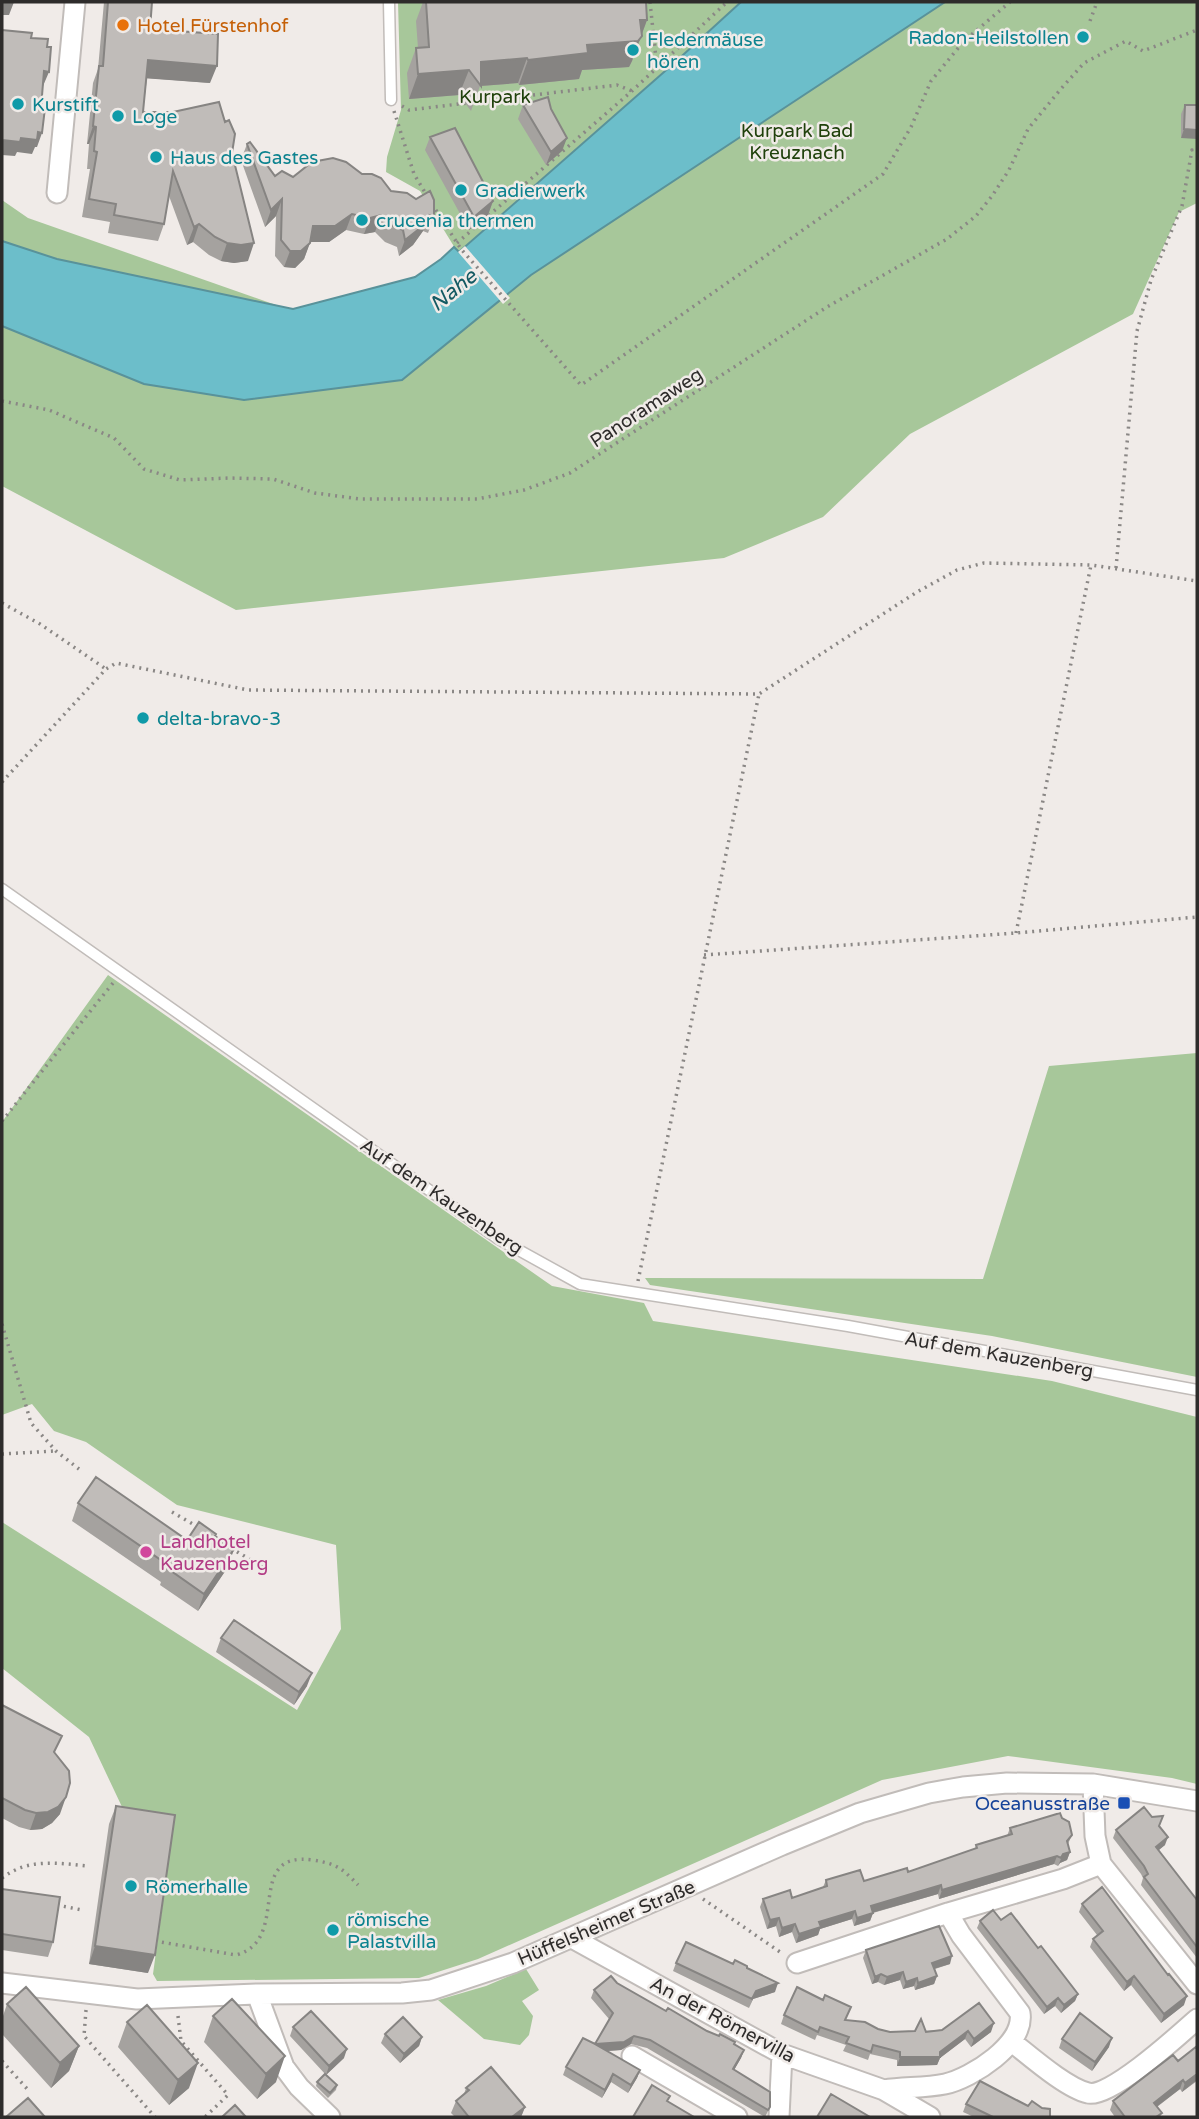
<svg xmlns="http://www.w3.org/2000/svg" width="1199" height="2119" viewBox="0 0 1199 2119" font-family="'Varela Round',sans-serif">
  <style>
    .green { fill: #a7c79a }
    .water { fill: #6cbeca; stroke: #59929a; stroke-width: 2 }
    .pier { fill: #f0ebe8 }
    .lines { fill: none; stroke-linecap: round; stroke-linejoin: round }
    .lane-casing { stroke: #c1bcb9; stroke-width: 13 }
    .street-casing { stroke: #c1bcb9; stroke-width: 23 }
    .path { stroke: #8a8785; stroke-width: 3.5; stroke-dasharray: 2 5; stroke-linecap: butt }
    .lane { stroke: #fff; stroke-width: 10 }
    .street { stroke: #fff; stroke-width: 19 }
    .wall { fill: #a5a29f }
    .shaded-wall { fill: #868482 }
    .building { fill: #c0bcb9; stroke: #868482; stroke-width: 2 }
    .food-dot { fill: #e8710a; stroke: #f0ebe8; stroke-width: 2.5 }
    .culture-dot { fill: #0f9aa8; stroke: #f0ebe8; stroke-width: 2.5 }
    .hotel-dot { fill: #d1479c; stroke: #f0ebe8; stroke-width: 2.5 }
    .transit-dot { fill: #1a4fb4; stroke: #f0ebe8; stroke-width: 2.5 }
    .labels { text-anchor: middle; stroke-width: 5; stroke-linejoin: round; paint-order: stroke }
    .food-label { font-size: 19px; fill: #c56008; stroke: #f0ebe8; text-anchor: start }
    .culture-label { font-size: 19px; fill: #0d838f; stroke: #f0ebe8; text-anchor: start }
    .park-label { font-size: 19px; fill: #1f410b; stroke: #f0ebe8 }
    .street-label { font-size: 19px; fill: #2e2c2b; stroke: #f0ebe8 }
    .hotel-label { font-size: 19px; fill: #b23c85; stroke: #f0ebe8; text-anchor: start }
    .transit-label { font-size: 19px; fill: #164399; stroke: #f0ebe8; text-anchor: end }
    .water-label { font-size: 21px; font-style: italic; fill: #135a63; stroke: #f0ebe8 }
  </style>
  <rect width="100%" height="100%" fill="#f0ebe8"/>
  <path class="green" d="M398,2H741L672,65L485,229L643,95L744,2H1197V203L1179,212L1133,314L910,434L823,517L724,558L236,610L2,486V200L28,218L293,311L406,287L458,253L420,191L386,172L387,157L401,110Z
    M108,975L552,1286L644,1303L653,1321L1052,1381L1197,1417V1784L1172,1778L1008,1756L882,1780L478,1959L419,1978L157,1981L153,1974L173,1828L123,1809L89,1737L2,1668V1522L297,1710L341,1629L336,1545L177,1505L86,1442L54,1431L32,1404L2,1415V1122Z
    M1197,1053V1377L992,1336L650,1285L645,1278L983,1279L1049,1066Z
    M526,1969L539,1990L522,2001L533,2016L529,2035L520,2045L484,2039L438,2000L486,1986Z"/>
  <path class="water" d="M741,2H945L531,275L402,380L244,400L144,384L2,326V241L57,259L293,309L415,277L441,259L454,247L459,252L672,65Z"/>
  <path class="pier" d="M465,246L510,298L503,304L458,252Z"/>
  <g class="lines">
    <g class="lane-casing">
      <path id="lane" d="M389,2L391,100
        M2,889L497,1238L580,1284L848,1326L1197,1390"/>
    </g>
    <g class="street-casing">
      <path id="street" d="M57,193L75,2
        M1093,1784L1095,1836L1101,1864L1197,1984
        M572,1938L782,2054L884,2090L930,2117
        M797,1963L948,1913L1063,1879L1101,1864
        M2,1983L137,1999L257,1994L402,1993L431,1990L513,1963L782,1845L860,1813L929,1793L963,1787L1007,1783L1093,1784L1197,1801
        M257,1994L284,2067L299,2087L330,2117
        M1012,2042C1030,2056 1066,2088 1088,2093C1109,2099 1179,2035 1197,2019
        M632,2056L737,2117
        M884,2090C904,2087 925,2088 945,2084C972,2078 1025,2044 1020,2013L961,1935L948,1913
        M779,2117L782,2054"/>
    </g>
    <path class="path" d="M650,2L657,68
      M1090,21L1097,2
      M402,106L409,110L617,85L632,91
      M394,111L414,174L426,194
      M432,204L461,249L581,385L883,174L911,127L931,81L964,41L1010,2
      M457,243L632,91L727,2
      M2,401L49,410L114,438L144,469L180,480L229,478L273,479L315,493L360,499H477L524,490L570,473L827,307L947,239L976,216L992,196L1009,170L1028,129L1060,90L1084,63L1126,41L1143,51L1197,30
      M1116,568L1137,331L1151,280L1182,206L1192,150L1197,153
      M2,603L40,624L106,669
      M2,782L106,669L116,663L248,690L759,694L917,592L957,570L984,563L1091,565L1197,581
      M1016,933L1091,565
      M704,955L1016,933L1197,917
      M2,1121L113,983
      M638,1281L759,694
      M2,1324L31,1423L56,1451L79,1469
      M2,1454L55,1451
      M172,1512L198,1527
      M231,1548L262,1567
      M2,1878C28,1858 57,1863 88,1866
      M703,1899L783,1954
      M57,1905L82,1910
      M155,1941L236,1955C293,1940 242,1850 313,1860C337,1864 342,1868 358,1885
      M86,2010L84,2036L155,2117
      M178,2016L181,2041L228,2095L205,2117
      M2,2061L30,2092"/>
    <use href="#lane" class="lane"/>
    <use href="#street" class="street"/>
  </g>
  <path class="wall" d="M104,2H152L150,29L210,83L147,78L143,112L232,153L248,261L234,263L221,261L209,255L193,242L187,245L169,196L164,224L158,241L108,233L110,222L82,217L90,169H87L89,144H87L93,83L98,69Z
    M423,2H646L647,20L632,61L629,67L582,70L579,79L519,85L518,83L480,86L471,111L459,95L409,99L407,73L416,48H418L416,21Z
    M523,105L562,151L546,165L518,119Z
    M1185,105H1197L1181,138V114Z
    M430,137L493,201L488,215L469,230L425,150Z
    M247,144L275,176L293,177L362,174L434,217L428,233L423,231L413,245L399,256L397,247L385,242L375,232L364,234L346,230L329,242H310L304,259L295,268L284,267L275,256L276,216L265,227L241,160Z
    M78,1503L187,1540L215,1536L228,1567L198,1611L160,1585L161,1582L72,1521Z
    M221,1638L307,1686L294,1705L216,1652Z
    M2,1705L55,1754L60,1814L52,1823L42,1829L30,1830L19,1827L2,1818Z
    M116,1806L148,1973L89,1964L109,1824Z
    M1062,1818L1072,1835L1068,1844L1070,1852L1067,1860L1060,1863L1058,1866L1054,1864L939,1899L938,1894L873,1913L870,1921L854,1926L852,1919L820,1929L818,1935L796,1943L792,1932L779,1937L776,1926L767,1929L760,1907L763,1899L792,1898L823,1887L826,1880L864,1881L908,1872L975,1849L976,1845L1007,1836L1010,1828Z
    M1159,1826L1165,1845L1158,1850L1197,1900V1958L1141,1885L1143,1878L1141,1874L1113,1838L1116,1830Z
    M2,1889L53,1942L48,1957L2,1950Z
    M1082,1904L1168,1975L1184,2005L1161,2023L1131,1985L1124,1991L1090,1947L1093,1939L1097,1935L1079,1912Z
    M1001,1920L1038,1948L1078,1994L1075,2001L1061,2013L1055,2006L1044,2014L977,1928L980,1921Z
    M866,1950L950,1964L935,1969L937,1976L934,1984L915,1990L914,1986L903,1989L900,1980L884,1985L878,1982L872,1984L863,1958Z
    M676,1963L733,1964L747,1968L775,1992L753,1999L749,2008L673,1971Z
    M617,1983L666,2011L707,2031L744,2050L741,2058L734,2070L770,2107L765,2117L647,2048L631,2044L621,2050L607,2051L640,2070L637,2078L628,2093L611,2082L602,2098L563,2075L566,2067L595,2044L609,2019L591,1998L594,1990Z
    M7,2004L79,2046L69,2071L51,2088L2,2034V2019Z
    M784,2015L846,2020L890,2032L942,2030L991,2032L971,2047L965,2039L940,2058L937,2065L897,2066V2060L870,2054L868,2060L843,2051L846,2045L817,2035L815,2040L781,2024Z
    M213,2016L276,2082L257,2099L204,2042Z
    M127,2022L189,2088L169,2105L118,2047Z
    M293,2027L344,2058L326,2075L290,2036Z
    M385,2034L422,2037L419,2046L400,2063L381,2043Z
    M1062,2039L1109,2047L1092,2071L1059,2048Z
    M1197,2046V2081L1182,2092L1180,2089L1157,2107L1162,2113L1160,2117H1115L1110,2110L1113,2101L1178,2061Z
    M317,2082L337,2085L336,2090L328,2098L316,2086Z
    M466,2088L525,2107L521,2117H455L451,2113L456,2101L464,2094Z
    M966,2104L1050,2117H974L963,2112Z"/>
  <path class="shaded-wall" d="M2,2H14L9,15H2Z
    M640,20H647L632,61L629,67L582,70L579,79L519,85L528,60L587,45Z
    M527,58L518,83L480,86L481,62Z
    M148,60L217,66L210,83L142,78Z
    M469,70L459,95L409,99L418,74Z
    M44,71L49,72L43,86H39Z
    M93,126L96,127L89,144H87Z
    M1184,129L1197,130V139L1181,138Z
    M38,132L42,133L37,147H35L32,154L17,152L15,156L2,155V140L21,138Z
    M567,138L562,151L546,165L551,152Z
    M282,199L276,216L265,227L271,210Z
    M493,201L488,215L469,230L474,217Z
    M352,214L346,230L329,242H307L313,226Z
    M381,215L375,232L364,234L370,218Z
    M429,215L423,231L413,245L399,256L405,240Z
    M199,224L193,242L187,245L194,227Z
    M227,243H254L248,261L234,263L221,261Z
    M310,243L304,259L295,268L284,267L290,251Z
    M234,1549L228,1567L198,1611L204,1594Z
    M312,1673L307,1686L294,1705L299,1692Z
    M66,1797L60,1814L52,1823L42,1829L30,1830L36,1813Z
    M1168,1837L1165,1845L1153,1855L1156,1847Z
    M1070,1852L1067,1860L1060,1863L1058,1866L1063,1854Z
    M1057,1856L1054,1864L939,1899L942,1890Z
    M941,1885L938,1894L868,1914L871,1906Z
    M855,1911L852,1919L820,1929L818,1935L796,1943L799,1934L819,1922Z
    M873,1913L870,1921L854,1926L857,1918Z
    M779,1918L776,1926L767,1929L770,1920Z
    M795,1924L792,1932L779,1937L782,1928Z
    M95,1946L155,1955L148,1973L89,1964Z
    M952,1956L950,1964L930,1970L932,1963Z
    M903,1972L900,1980L884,1985L887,1977Z
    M881,1974L878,1982L872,1984L875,1977Z
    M937,1976L934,1984L915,1990L918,1983Z
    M1134,1976L1131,1985L1124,1991L1127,1982Z
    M917,1978L914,1986L903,1989L906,1982Z
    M778,1983L775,1992L753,1999L749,2008L756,1991Z
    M1078,1994L1075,2001L1061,2013L1064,2005Z
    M1187,1996L1184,2005L1161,2023L1164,2014Z
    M1058,1998L1055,2006L1044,2014L1047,2007Z
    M994,2023L991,2032L971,2047L974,2039Z
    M968,2031L965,2039L940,2058L937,2065L897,2066L900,2057L940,2052Z
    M634,2036L631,2044L621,2050L593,2052L595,2044Z
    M422,2037L419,2046L400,2063L404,2054Z
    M1112,2038L1109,2047L1092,2071L1095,2062Z
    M79,2046L69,2071L51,2088L60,2063Z
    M347,2049L344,2058L326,2075L329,2066Z
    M744,2050L741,2058L730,2077L733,2069Z
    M285,2056L276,2082L257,2099L266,2074Z
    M198,2063L189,2088L169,2105L178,2080Z
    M640,2070L637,2078L628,2093L631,2085Z
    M613,2074L611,2082L602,2098L605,2090Z
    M1197,2074V2080L1182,2092L1185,2083Z
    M1183,2080L1180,2089L1151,2111L1154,2103Z
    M525,2107L521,2117H512Z"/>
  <path class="building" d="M108,2H152L150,29L218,34L217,66L148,60L143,112H173L219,102L225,122L229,120L235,134L232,153L254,243L241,245L227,243L215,237L199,224L194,227L173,171L164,224L114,215L116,204L89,199L97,152L94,151L96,127L93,126L99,66H103Z
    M426,2H646L647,20H640L642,36L638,41L587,45L588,53L528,60L527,58L481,62V86L469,70L418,74L416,48L429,47Z
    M2,30L32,33L31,38L48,39L47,47H51L49,72L44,71L41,108H45L42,133L38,132L37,140L21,138L20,142L2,140Z
    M548,97L551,109L567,138L551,152L523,105Z
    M1185,105H1197V130L1184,129Z
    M455,128L493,201L474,217L430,137Z
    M250,142L275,176L282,171L293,177L312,162L333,158L346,162L362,174H372L381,178L391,191L407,193L416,199L430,191L434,200V217L429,215L419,229L405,240L403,230L391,225L381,215L370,218L352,214L335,226H313L310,243L301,251H290L281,240L282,199L271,210L247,144Z
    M96,1477L187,1540L199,1522L216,1534L215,1536L234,1549L204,1594L167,1568L168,1565L78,1503Z
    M234,1620L312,1673L299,1692L221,1638Z
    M2,1705L62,1736L54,1752L69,1771L70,1783L66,1797L58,1807L48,1812L36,1813L25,1810L2,1798Z
    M116,1806L175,1815L155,1955L95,1946Z
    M1144,1807L1152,1817L1163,1816L1159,1826L1168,1837L1156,1847L1197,1900V1947L1144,1877L1148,1874L1144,1866L1116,1830Z
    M1060,1813L1062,1818L1069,1822L1072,1835L1067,1841L1070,1852L1063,1854L1061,1858L1057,1856L942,1890L941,1885L871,1906L873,1913L857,1918L855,1911L819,1922L821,1927L799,1934L795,1924L782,1928L779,1918L770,1920L763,1899L790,1890L792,1898L827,1886L826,1880L860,1870L864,1881L907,1868L908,1872L977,1848L976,1845L1012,1834L1010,1828Z
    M1102,1887L1168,1975L1169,1974L1187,1996L1164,2014L1134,1976L1127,1982L1093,1939L1103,1931L1082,1904Z
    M2,1889L60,1897L53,1942L2,1934Z
    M993,1910L1001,1920L1011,1913L1038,1948L1041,1946L1078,1994L1064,2005L1058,1998L1047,2007L980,1921Z
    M939,1926L952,1956L932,1963L937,1976L918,1983L917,1978L906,1982L903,1972L887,1977L881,1974L875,1977L866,1950Z
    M686,1942L733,1964L735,1960L747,1966V1968L778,1983L756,1991L752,1999L676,1963Z
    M611,1976L617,1983L666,2011L668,2008L707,2031L719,2036L720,2034L735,2042L734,2044L744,2050L733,2069L770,2092V2107L768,2110L650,2040L634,2036L624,2042L595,2044L640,2070L631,2085L613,2074L605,2090L566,2067L583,2038L595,2044L613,2013L594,1990Z
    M26,1987L79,2046L60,2063L7,2004Z
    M797,1987L823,2000L825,1995L851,2007L845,2020L865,2022L878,2029L890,2032L915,2031L921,2019L926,2032L942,2030L979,2003L994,2023L974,2039L968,2031L940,2052V2057H900V2052L873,2045L871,2052L846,2043L849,2037L820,2027L818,2032L784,2015Z
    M232,1999L285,2056L266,2074L213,2016Z
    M147,2005L198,2063L178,2080L127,2022Z
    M311,2011L347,2049L329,2066L293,2027Z
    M1080,2013L1112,2038L1095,2062L1062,2039Z
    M403,2017L422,2037L404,2054L385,2034Z
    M1197,2046V2074L1185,2083L1183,2080L1154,2103L1162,2113L1156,2117H1125L1113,2101L1173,2055L1178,2061Z
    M491,2067L525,2107L512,2117H467L468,2116L456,2101L469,2090L466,2088Z
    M325,2074L337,2085L330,2093L317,2082Z
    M980,2081L1028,2106L1032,2101L1042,2108L1050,2109V2117H993L966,2104Z
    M652,2085L670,2096L667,2101L694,2117H633Z
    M831,2094L870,2117H817Z
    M28,2098L45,2117H6Z
    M235,2105L246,2117H222Z"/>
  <circle class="food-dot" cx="123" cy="25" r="7"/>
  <g class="culture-dot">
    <circle cx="1083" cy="37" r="7"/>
    <circle cx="633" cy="50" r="7"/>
    <circle cx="18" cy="104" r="7"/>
    <circle cx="118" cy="116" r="7"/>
    <circle cx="156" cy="157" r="7"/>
    <circle cx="461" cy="190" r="7"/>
    <circle cx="362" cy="220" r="7"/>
    <circle cx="143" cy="718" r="7"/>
    <circle cx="131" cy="1886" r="7"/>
    <circle cx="333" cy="1930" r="7"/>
  </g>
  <circle class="hotel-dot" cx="146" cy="1552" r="7"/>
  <rect class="transit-dot" x="1117" y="1796" width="14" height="14" rx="3.5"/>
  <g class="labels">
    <g class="food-label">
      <text x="137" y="32">Hotel Fürstenhof</text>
    </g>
    <g class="culture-label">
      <text x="1069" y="44" text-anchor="end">Radon-Heilstollen</text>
      <text x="647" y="46">Fledermäuse<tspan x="647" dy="22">hören</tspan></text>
      <text x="32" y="111">Kurstift</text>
      <text x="132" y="123">Loge</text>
      <text x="170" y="164">Haus des Gastes</text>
      <text x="475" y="197">Gradierwerk</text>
      <text x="376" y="227">crucenia thermen</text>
      <text x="157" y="725">delta-bravo-3</text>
      <text x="145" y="1893">Römerhalle</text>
      <text x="347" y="1926">römische<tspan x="347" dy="22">Palastvilla</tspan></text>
    </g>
    <g class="park-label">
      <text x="495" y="103">Kurpark</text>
      <text x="797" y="137">Kurpark Bad<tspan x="797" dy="22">Kreuznach</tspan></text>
    </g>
    <g class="street-label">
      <text transform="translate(646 407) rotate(-33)" y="7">Panoramaweg</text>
      <text transform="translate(442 1196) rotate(34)" y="7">Auf dem Kauzenberg</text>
      <text transform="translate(999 1354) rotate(10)" y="7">Auf dem Kauzenberg</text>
      <text transform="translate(606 1922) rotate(-23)" y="7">Hüffelsheimer Straße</text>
      <text transform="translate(723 2019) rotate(28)" y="7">An der Römervilla</text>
    </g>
    <g class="hotel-label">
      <text x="160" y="1548">Landhotel<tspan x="160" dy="22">Kauzenberg</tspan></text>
    </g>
    <g class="transit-label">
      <text x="1110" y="1810">Oceanusstraße</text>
    </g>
    <g class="water-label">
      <text transform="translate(453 290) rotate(-39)" y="7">Nahe</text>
    </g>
  </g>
  <rect width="1199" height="2119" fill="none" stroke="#2e2c2b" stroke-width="7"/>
</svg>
